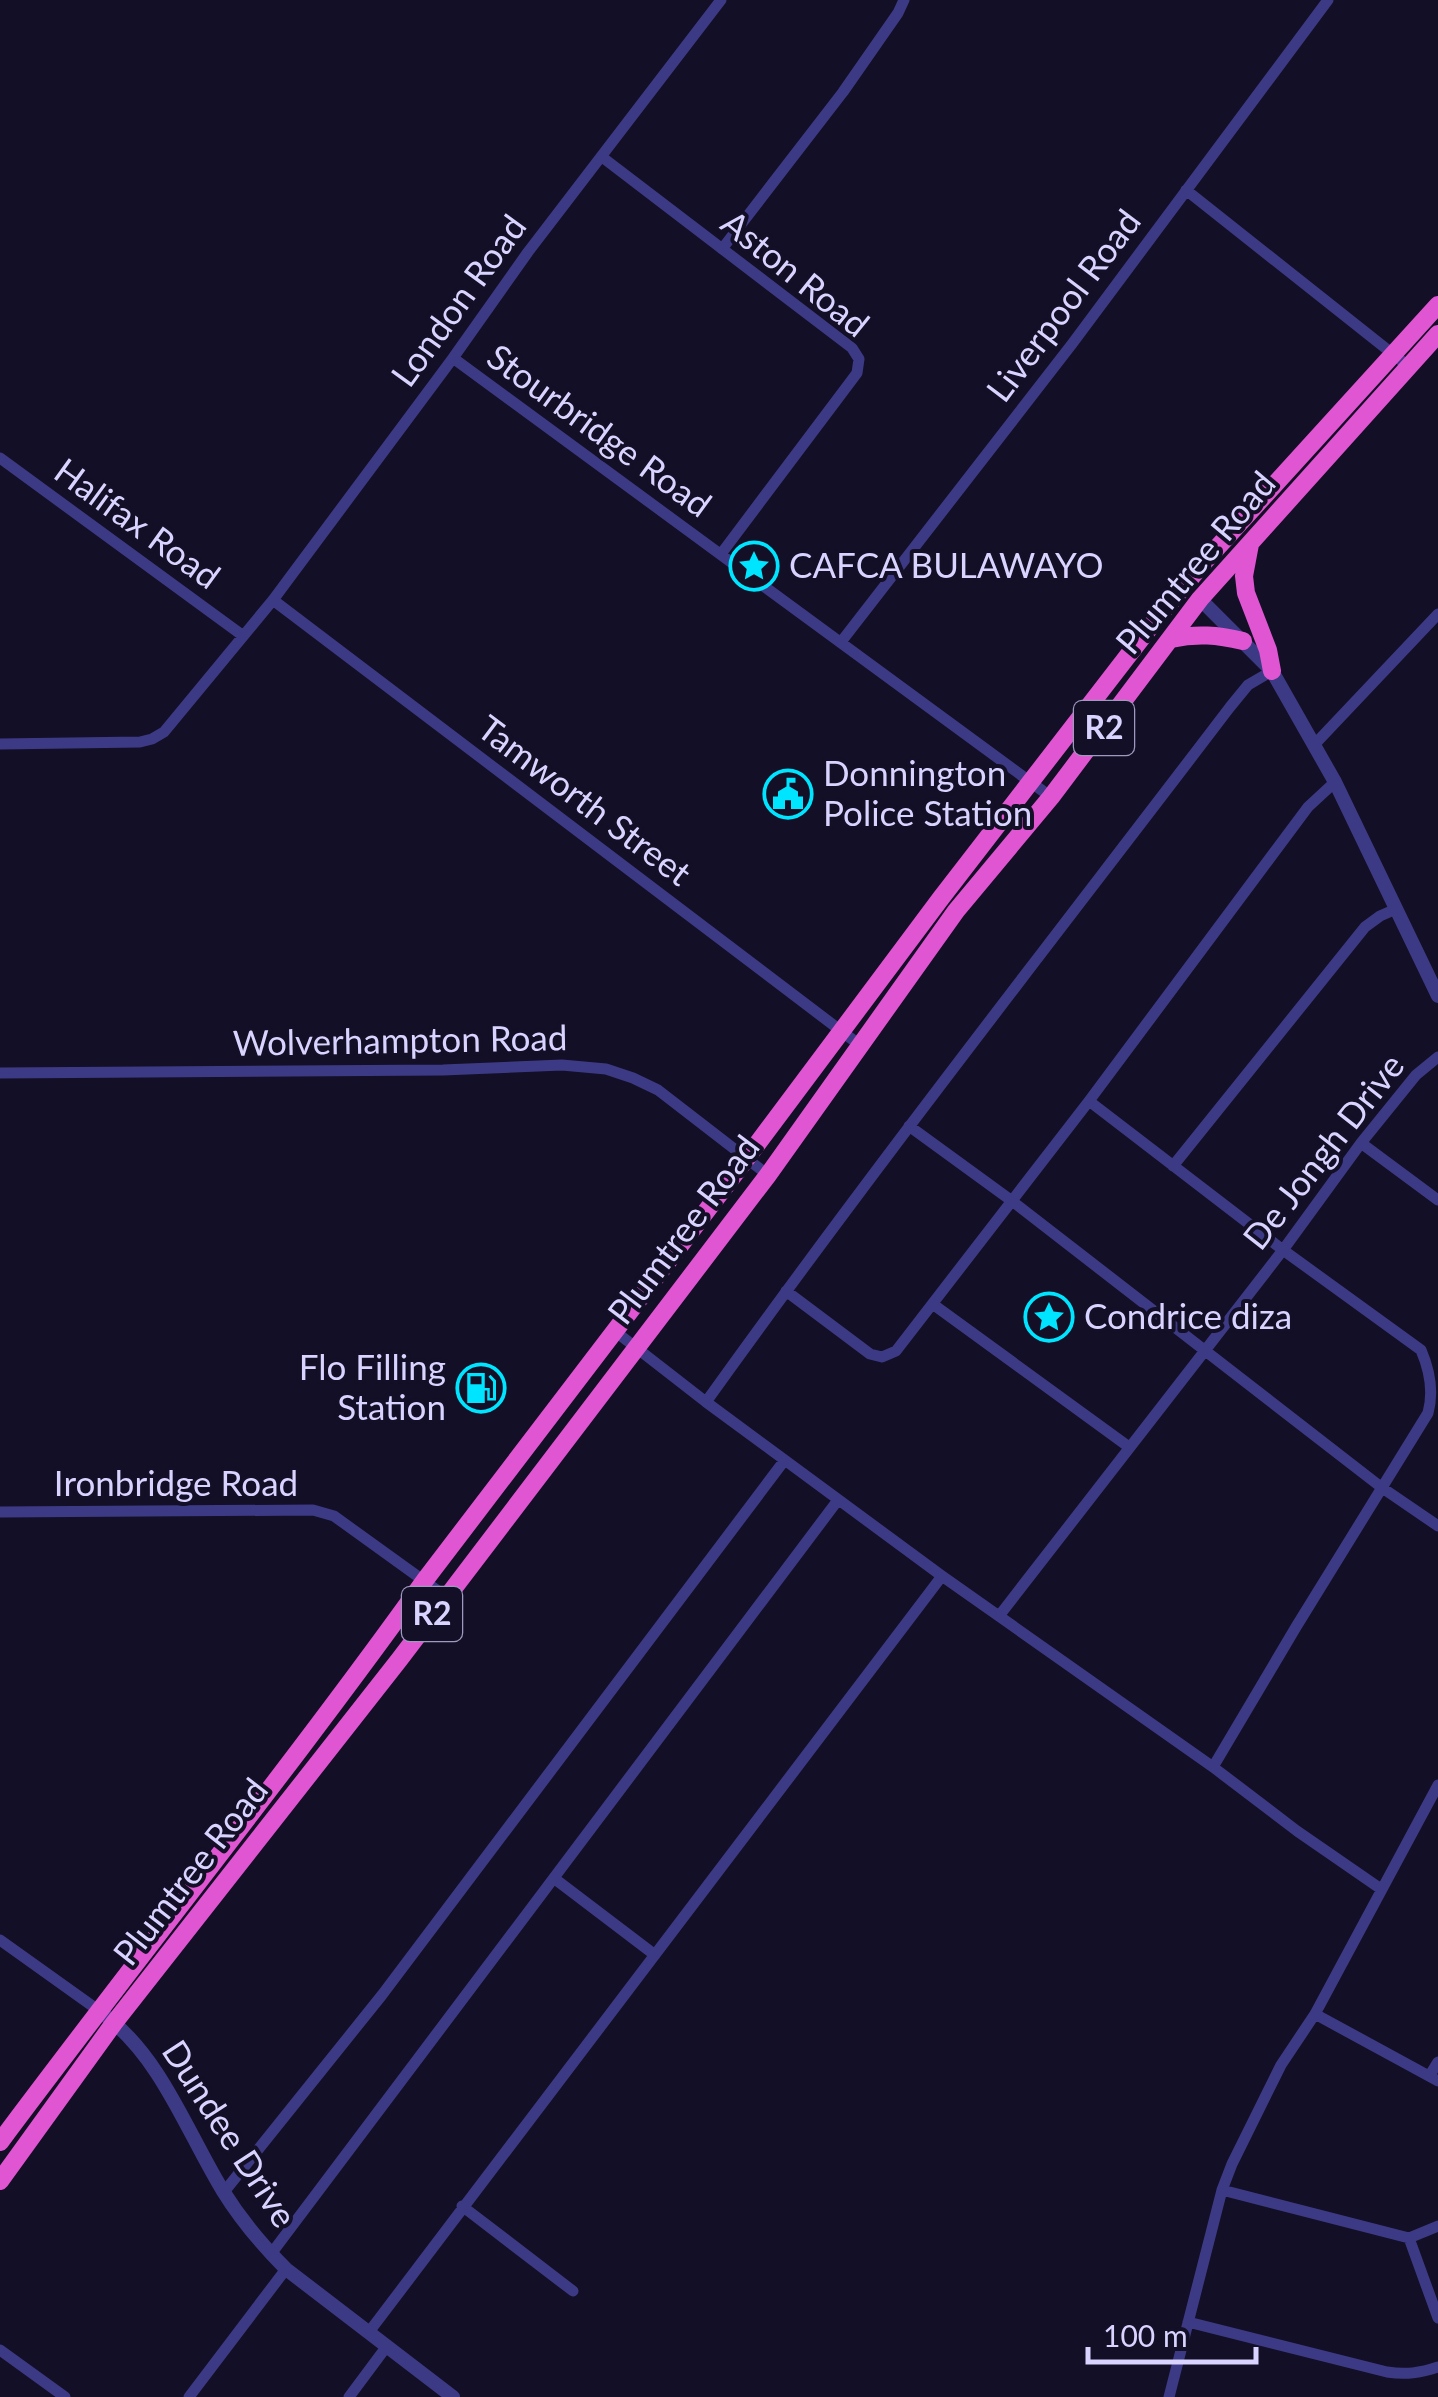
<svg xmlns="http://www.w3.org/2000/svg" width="1438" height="2397" viewBox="0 0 1438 2397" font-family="Lato,sans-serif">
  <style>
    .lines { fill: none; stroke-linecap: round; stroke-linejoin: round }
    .minor { stroke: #3d3a85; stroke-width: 11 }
    .tertiary { stroke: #3d3a85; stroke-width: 14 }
    .trunk { stroke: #e055d1; stroke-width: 18 }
    .labels { text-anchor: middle; stroke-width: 8; stroke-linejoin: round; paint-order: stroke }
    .shield { fill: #130f26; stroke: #9e99be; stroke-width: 2.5 }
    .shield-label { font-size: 32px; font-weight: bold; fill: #d9d4ff }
    .street-label { font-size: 35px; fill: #d9d4ff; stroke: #130f26 }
    .poi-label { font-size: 35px; fill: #d9d4ff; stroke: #130f26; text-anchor: start }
  </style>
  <rect width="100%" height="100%" fill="#130f26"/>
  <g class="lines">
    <path class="minor" d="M602,157L852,348L859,359L857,373L721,554
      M1186,190L1408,366
      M722,249L843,92L898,13L904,0
      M453,358L1051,797
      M0,458L242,635
      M273,600L861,1046
      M841,642L1072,344L1328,0
      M0,744L140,742L152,739L164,732L273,600L453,358L528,252L721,0
      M1315,744L1438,614
      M0,1073L443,1070L562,1065L606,1069L633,1078L658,1090L768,1175
      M1089,1101L1283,1250L1421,1350C1430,1371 1434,1391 1428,1413L1296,1627L1213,1767
      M909,1126L1012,1201L1381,1487L1438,1526
      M1361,1143L1438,1200
      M1173,1166L1365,927L1380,916L1396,909
      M786,1291L870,1354L882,1357L896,1351L1089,1101L1308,807L1335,782
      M934,1305L1129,1447
      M616,1332L706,1402L942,1576L1213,1767L1297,1831L1381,1889
      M706,1402C875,1166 1054,938 1230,707L1248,685L1272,671
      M0,1512L313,1510L334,1516L445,1596
      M999,1616L1283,1250L1361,1143L1416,1075L1438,1057
      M555,1879L655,1955
      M0,1940L98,2010
      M1315,2014L1438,2081
      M1430,2075L1438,2062
      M1222,2190L1409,2238L1438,2318
      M224,2192L382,1995L784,1461
      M462,2206L573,2291
      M1409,2238L1438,2226
      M271,2254L838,1500
      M1188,2322L1387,2372C1406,2375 1420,2373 1438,2367
      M369,2332L942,1576
      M0,2350L65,2397
      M189,2397L286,2269
      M349,2397L387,2346
      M1169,2397L1222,2190L1232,2164L1281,2065L1315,2014L1438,1785"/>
    <path class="tertiary" d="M1200,599L1272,671L1335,782L1438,996
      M107,2017C162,2060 187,2132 223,2191C241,2220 262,2245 286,2269L453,2397"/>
    <path class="trunk" d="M1250,544L1244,576L1246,593L1268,650L1272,671
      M1171,639C1197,633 1218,635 1243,641
      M0,2142C140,1954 288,1771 425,1580L746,1159L941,898L1157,618L1205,561L1438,305
      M0,2181L114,2023L399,1660L768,1175L956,911L1051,797L1200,599L1438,334"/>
  </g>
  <defs>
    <g id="sight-ring" transform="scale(2.5)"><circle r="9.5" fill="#130f26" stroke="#00e5ff" stroke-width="1.5"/><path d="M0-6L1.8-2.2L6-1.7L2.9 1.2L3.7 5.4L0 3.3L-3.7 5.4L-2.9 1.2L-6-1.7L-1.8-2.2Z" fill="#00e5ff"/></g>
    <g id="civic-ring" transform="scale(2.5)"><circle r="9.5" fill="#130f26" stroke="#00e5ff" stroke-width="1.5"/><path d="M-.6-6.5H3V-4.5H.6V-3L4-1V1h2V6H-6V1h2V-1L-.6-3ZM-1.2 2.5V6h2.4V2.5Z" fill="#00e5ff"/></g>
    <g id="fuel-ring" transform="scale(2.5)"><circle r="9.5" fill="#130f26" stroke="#00e5ff" stroke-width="1.5"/><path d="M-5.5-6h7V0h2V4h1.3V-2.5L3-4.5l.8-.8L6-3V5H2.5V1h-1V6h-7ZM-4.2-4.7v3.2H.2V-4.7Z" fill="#00e5ff"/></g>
  </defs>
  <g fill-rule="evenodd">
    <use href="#sight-ring" x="754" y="566"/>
    <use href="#civic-ring" x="788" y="794"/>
    <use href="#sight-ring" x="1049" y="1317"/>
    <use href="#fuel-ring" x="481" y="1388"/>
  </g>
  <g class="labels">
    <g class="shield">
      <rect x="1074" y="701" width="60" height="54" rx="8"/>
      <rect x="402" y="1587" width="60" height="54" rx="8"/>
    </g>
    <g class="shield-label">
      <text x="1104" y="739">R2</text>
      <text x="432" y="1625">R2</text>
    </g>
    <g class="street-label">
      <text transform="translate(795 274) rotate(39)" y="12">Aston Road</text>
      <text transform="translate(459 301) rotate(-54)" y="12">London Road</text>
      <text transform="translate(1064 306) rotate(-53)" y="12">Liverpool Road</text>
      <text transform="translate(599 431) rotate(36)" y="12">Stourbridge Road</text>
      <text transform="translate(137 524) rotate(36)" y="12">Halifax Road</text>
      <text transform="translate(1196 563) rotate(-50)" y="12">Plumtree Road</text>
      <text transform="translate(584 801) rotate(37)" y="12">Tamworth Street</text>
      <text transform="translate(400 1041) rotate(-1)" y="12">Wolverhampton Road</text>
      <text transform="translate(1324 1152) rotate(-52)" y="12">De Jongh Drive</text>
      <text transform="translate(684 1230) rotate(-53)" y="12">Plumtree Road</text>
      <text x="176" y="1496">Ironbridge Road</text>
      <text transform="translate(191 1872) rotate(-52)" y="12">Plumtree Road</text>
      <text transform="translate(229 2134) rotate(57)" y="12">Dundee Drive</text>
    </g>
    <g class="poi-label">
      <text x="789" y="578">CAFCA BULAWAYO</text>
      <text x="823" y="786">Donnington<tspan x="823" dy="40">Police Station</tspan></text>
      <text x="1084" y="1329">Condrice diza</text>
      <text x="446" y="1380" text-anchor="end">Flo Filling<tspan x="446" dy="40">Station</tspan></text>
    </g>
  </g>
  <path d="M1088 2347v15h168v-15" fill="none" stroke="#d9d4ff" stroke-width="5"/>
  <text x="1103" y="2347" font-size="30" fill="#d9d4ff" stroke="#130f26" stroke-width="8" paint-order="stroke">100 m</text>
</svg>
